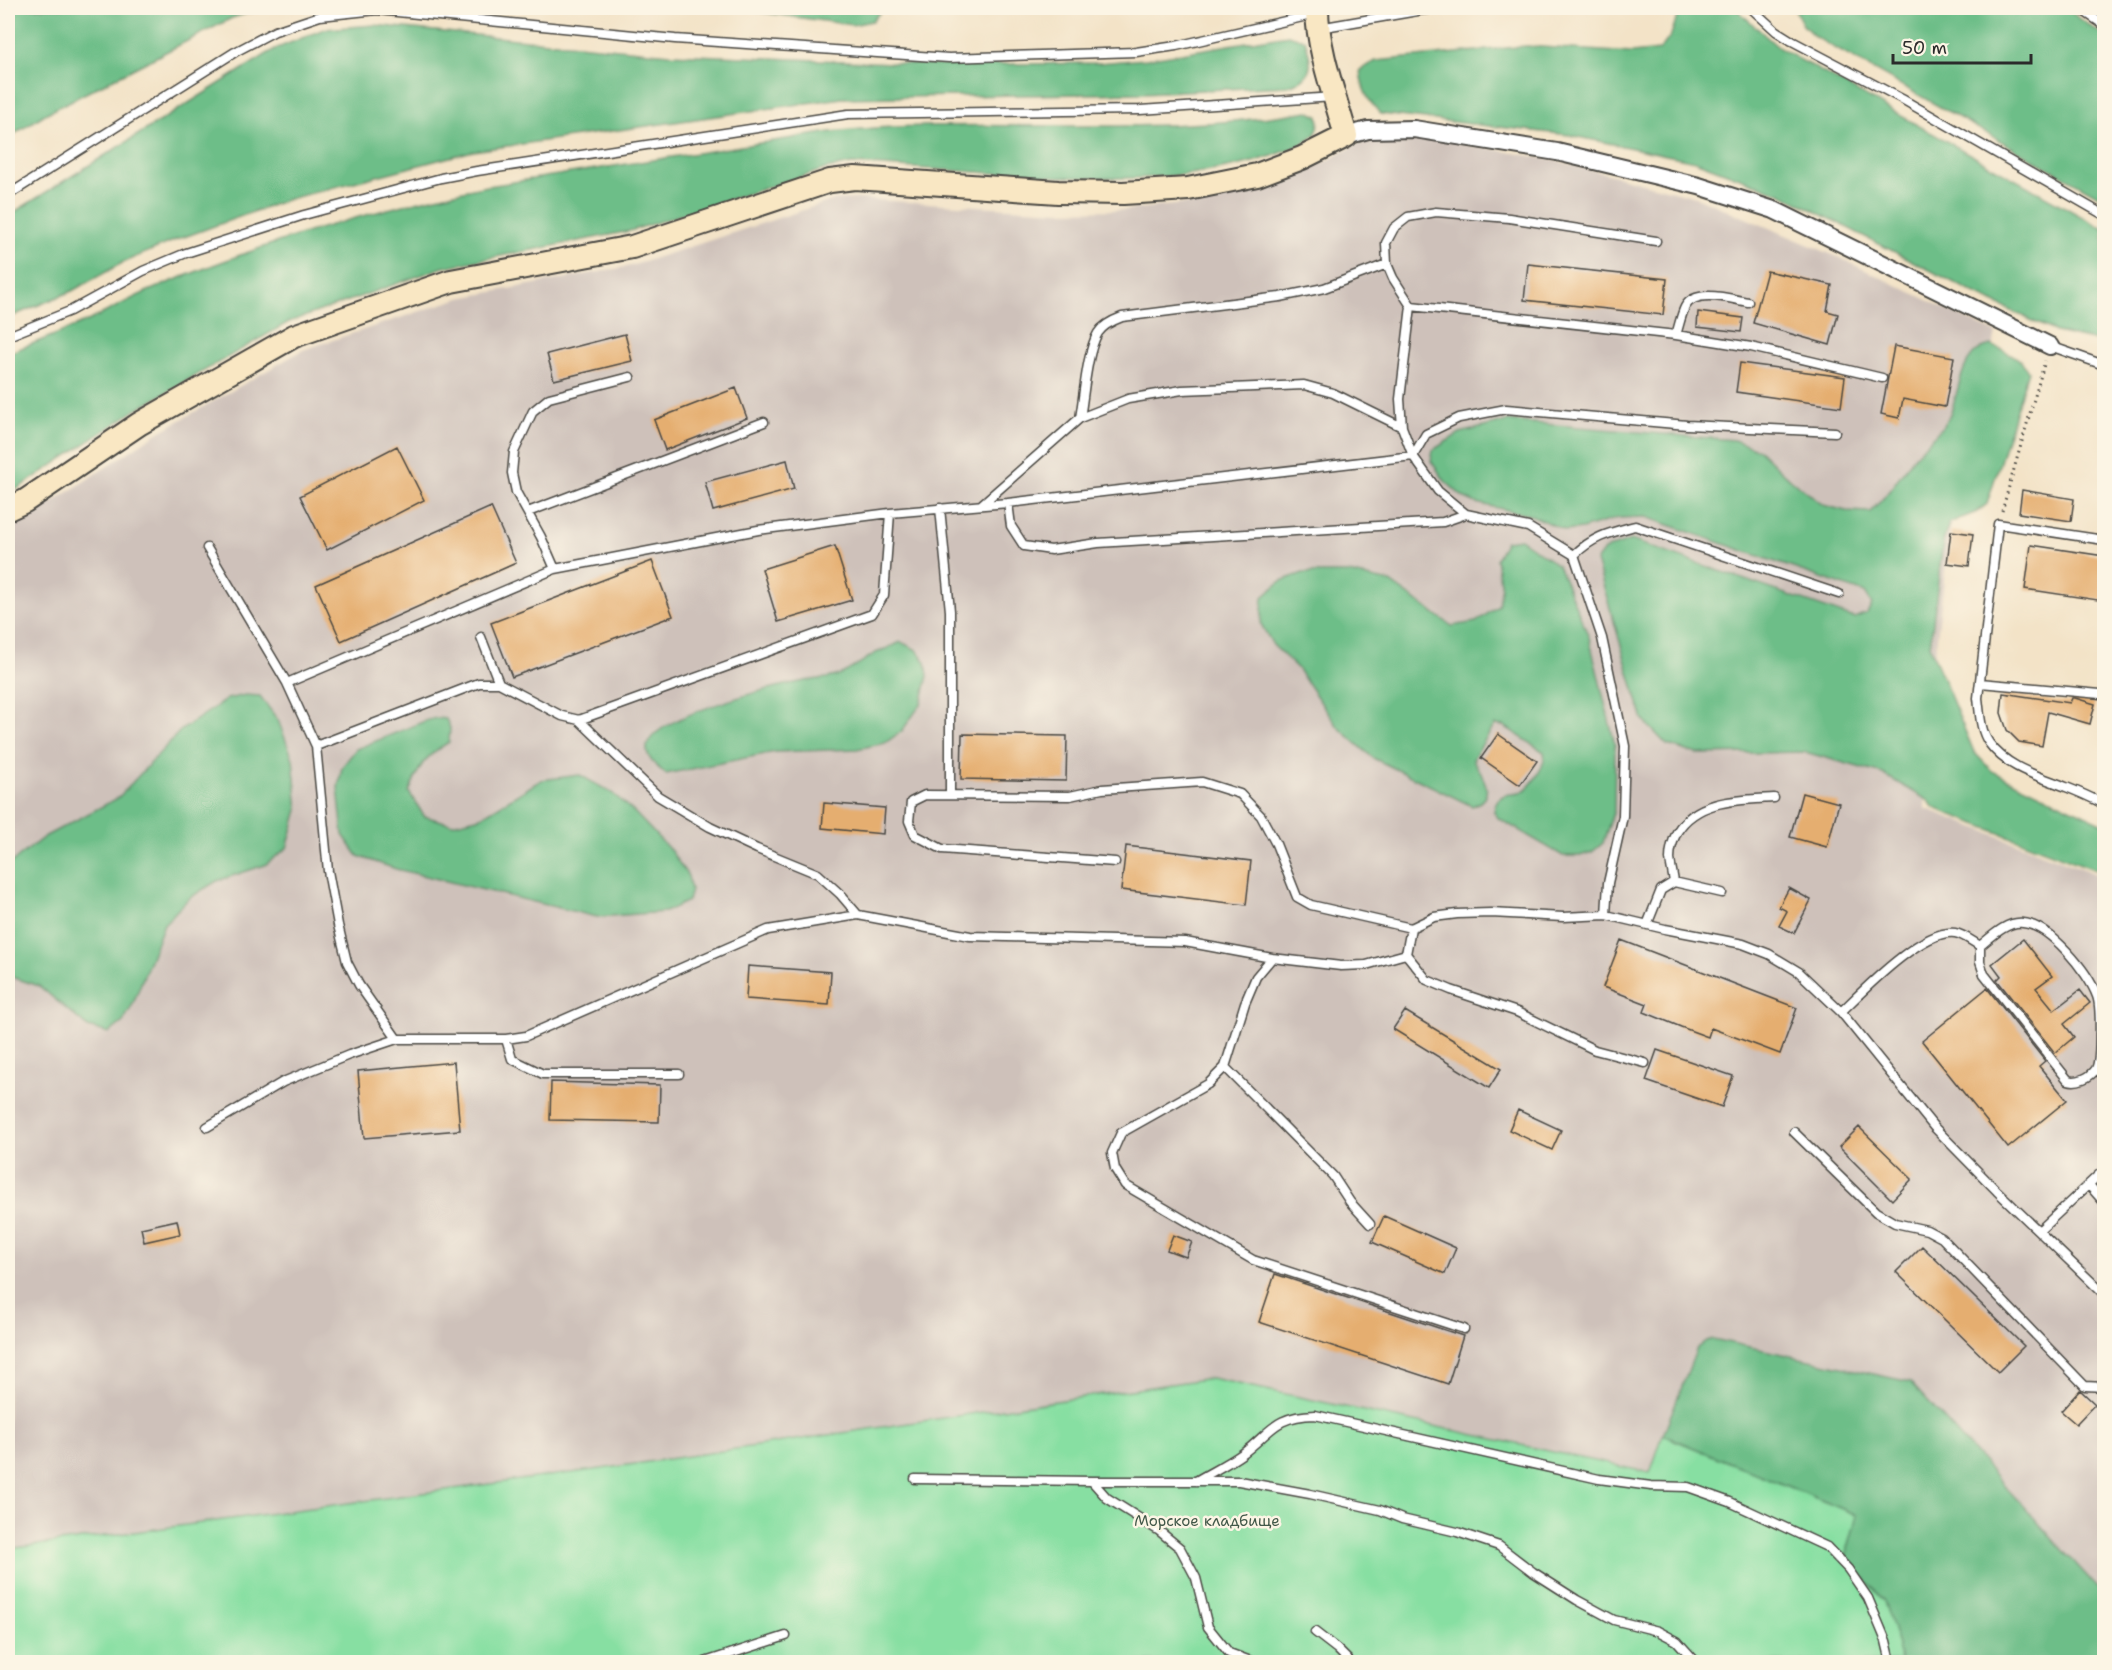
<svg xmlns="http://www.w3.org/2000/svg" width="2112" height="1670" viewBox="0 0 2112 1670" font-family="'Shantell Sans',sans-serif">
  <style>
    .industrial { fill: #cec1ba }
    .green { fill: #87dfa2; stroke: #598566; stroke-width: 1.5 }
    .forest { fill: #6dbe88; stroke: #4c745a; stroke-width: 1.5 }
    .building { fill: #e5ae6f }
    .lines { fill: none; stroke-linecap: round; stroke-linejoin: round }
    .service-casing { stroke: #494742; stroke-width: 11 }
    .minor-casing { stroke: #494742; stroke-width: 20 }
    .secondary-casing { stroke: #494742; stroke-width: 26 }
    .path { stroke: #494742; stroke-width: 3; stroke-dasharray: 1.5 4.5; stroke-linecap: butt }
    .service { stroke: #fff; stroke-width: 8 }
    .minor { stroke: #fff; stroke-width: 16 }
    .secondary { stroke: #f9e7c3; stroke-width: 22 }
    .labels { text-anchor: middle; stroke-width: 5; stroke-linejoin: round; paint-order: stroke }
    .park-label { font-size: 15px; fill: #425849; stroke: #fcf5e5 }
  </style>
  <rect width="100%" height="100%" fill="#fcf5e5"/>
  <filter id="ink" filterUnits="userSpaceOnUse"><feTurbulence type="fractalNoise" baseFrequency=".0167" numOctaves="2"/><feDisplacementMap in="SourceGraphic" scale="12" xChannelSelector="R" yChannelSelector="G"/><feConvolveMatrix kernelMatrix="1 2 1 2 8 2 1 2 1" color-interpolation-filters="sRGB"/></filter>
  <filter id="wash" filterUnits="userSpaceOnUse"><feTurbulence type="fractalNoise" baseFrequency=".008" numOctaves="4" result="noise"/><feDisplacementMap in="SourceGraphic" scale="24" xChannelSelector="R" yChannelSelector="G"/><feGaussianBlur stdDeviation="1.35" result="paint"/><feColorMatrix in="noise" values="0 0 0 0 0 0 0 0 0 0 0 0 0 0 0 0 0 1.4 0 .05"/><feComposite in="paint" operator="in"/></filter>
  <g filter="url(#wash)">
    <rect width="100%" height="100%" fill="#f3e3c7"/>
    <path class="industrial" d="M1417,135L1558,161L1696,197L1840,258L1996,333L1950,530L1934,662L1925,808L2104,877V1583L2098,1588L1910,1382L1713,1339L1697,1348L1665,1428L1651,1473L1211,1378L601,1469L8,1549V528L29,518L156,434L303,350L460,298L631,266L834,200L858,199L1059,211L1126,210L1192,203L1267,186L1310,170L1365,140Z"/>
    <path class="green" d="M1211,1378L1650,1473L1663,1435L1857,1515L1846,1556L1884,1601L1898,1645L1901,1662H8V1549L601,1469Z"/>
    <path class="forest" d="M8,8H265L232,18L45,114L8,138Z
      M731,8H880L882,10L872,21L852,25Z
      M1680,8H1735L1779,48L2104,229V338L2096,341L2056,332L1978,295L1782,194L1695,161L1569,135L1381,114C1367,100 1362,90 1360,70L1376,61L1526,46L1632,53L1660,50L1671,35Z
      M1794,8H2065L2104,36V199L1815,37L1803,25Z
      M374,25L670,54L941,65L1098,63L1146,59L1288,35L1305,40C1312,63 1316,77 1288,86L1143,93L842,98L473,151L289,199L176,240L124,262L72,291L8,318V216L275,49L324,29Z
      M1308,111L1318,116C1323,138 1303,144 1286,151C1198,185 1099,180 1007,174C955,171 904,167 852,164L826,169L630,231L444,267L289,322L136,410L17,489L8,492V353C37,342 67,331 96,317C115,308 133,297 153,289C258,245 370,210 482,187L830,132C989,115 1150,140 1308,111Z
      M1991,345C2006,352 2021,356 2028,371L1987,504L1977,512L1949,523L1943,542L1930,647L1974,752L1992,771L2104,824V873L1934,808L1929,801L1883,774L1805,752L1697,754L1667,745L1643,720L1596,561L1604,550L1631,540L1854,618L1867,613L1872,604L1865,593L1646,517L1618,518L1582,529L1566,531L1533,516L1476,503L1463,497L1445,481L1431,461L1433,450L1460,433L1508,421L1734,440L1759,450L1784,474L1823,505L1846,511L1870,512C1890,494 1897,478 1913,458C1923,445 1943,430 1949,416C1961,391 1958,352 1991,345Z
      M1520,539L1558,565L1589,637L1615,745L1614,810L1603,843L1592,852L1580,856H1563L1498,818L1494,812C1495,805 1496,799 1503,796C1509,793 1516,795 1522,792C1532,786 1547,764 1544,752L1504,726L1495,725L1475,755L1473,760C1483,776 1498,797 1472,806L1373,758L1337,726L1297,668L1273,645L1261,624L1263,597L1281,581L1303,573H1348L1390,582L1452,626L1476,622L1498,606L1501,589L1496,559L1506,541Z
      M901,642L917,650L926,662L928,676L921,704L902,731L885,743L857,749L775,752L666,774C657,767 641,755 649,741C665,714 772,687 805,681C815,679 826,679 836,676C851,671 862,661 876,653C884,649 893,646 901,642Z
      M245,695L260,696L278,720L293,759L298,810L287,848L265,865L217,881L189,898L164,924L133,1004L123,1022L109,1033L88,1027L39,986L8,976V869L10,864L44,837L118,798L180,731L227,699Z
      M436,718L446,719L450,728L449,742C424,757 420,765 409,792L424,816L452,824L481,817L541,780L580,775L612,793L635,813L671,851L688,876L691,890L688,901L665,912L597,917L396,869L358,856L343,835L338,788L342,767L356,749L425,721Z
      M1713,1339L1910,1382L2098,1588H2104V1662H1901L1898,1645L1884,1601L1846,1556L1857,1515L1663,1435L1697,1348L1706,1341Z"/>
    <g id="blocks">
      <path class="building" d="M1528,264L1667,279L1663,315L1524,300Z
        M1767,271L1832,285L1827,311L1838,314L1830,345L1753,323Z
        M1698,312L1743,318L1741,332L1697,327Z
        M625,334L632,361L554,380L547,354Z
        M1894,346L1954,357L1945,407L1903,399L1899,418L1881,414Z
        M1740,363L1845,377L1841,407L1736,392Z
        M736,388L747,418L665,450L654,420Z
        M397,446L424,500L327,550L300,496Z
        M787,460L794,489L713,511L705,482Z
        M2022,490L2074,499L2071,521L2019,513Z
        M491,507L516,563L341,641L316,585Z
        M1951,531L1973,534L1969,566L1947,563Z
        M2031,545L2104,556V601L2025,589Z
        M835,546L852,600L778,622L762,569Z
        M652,561L673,616L512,677L491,623Z
        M2003,693L2070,703L2072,698H2075L2095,704L2090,724L2048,712L2042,746L2019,742L2007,730L2001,713Z
        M962,734L1067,736L1066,781L961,779Z
        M1498,734L1537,761L1520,785L1481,758Z
        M1802,793L1839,803L1827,847L1790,837Z
        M824,803L885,808L883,834L822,828Z
        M1126,846L1251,861L1246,905L1121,890Z
        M1789,888L1811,900L1794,933L1779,926L1787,911L1779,907Z
        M2023,939L2052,976L2036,988L2054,1010L2080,990L2090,1003L2064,1024L2074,1037L2055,1053L1997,980L2001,976L1992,964Z
        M1621,940L1797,1008L1780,1054L1711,1028L1708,1037L1681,1027L1644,1012L1647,1004L1603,987Z
        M748,966L831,972L829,1005L746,999Z
        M1987,988L2045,1061L2039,1066L2067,1100L2008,1148L1922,1041Z
        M1405,1011L1501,1069L1489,1088L1393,1029Z
        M1657,1050L1733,1076L1722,1107L1646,1081Z
        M454,1062L460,1130L364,1138L358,1071Z
        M551,1082L660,1085L659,1122L550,1120Z
        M1518,1110L1561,1130L1552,1150L1509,1130Z
        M1859,1127L1912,1179L1892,1200L1839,1147Z
        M1384,1216L1456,1248L1445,1274L1372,1242Z
        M177,1220L180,1234L144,1242L141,1228Z
        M1173,1235L1192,1242L1186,1257L1167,1250Z
        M1922,1246L2024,1346L1998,1372L1896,1272Z
        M1275,1274L1463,1336L1448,1384L1259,1322Z
        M2080,1390L2095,1404L2076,1424L2061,1411Z"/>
    </g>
  </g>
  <g filter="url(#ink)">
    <use href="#blocks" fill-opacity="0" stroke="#494742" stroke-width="1.5"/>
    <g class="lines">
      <g class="service-casing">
        <path id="service" d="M1751,8L1776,31L1792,41L1902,99L2104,215
          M2079,8L2104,25
          M1319,28L1423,10L1454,8
          M8,195L235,52L275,31L320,16L377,10L675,39L949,58L1136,52L1176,46L1316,14
          M1411,306L1676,335L1751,347L1882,378
          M1676,335C1679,326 1681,315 1685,307C1695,288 1731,299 1748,302
          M8,336L70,311L143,271L186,253L304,215L441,178L477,171L848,114L1140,110L1334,97
          M2050,346L2104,365
          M1080,418C1084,395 1087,351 1098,333C1103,325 1114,320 1122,317L1280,297L1324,288L1387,264
          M1413,456L1402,427L1400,399L1411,306L1393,278L1387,264L1386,243L1394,228L1408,217L1436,212L1509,218L1656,241
          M1413,456L1426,434L1459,418L1506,409L1687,425L1835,432
          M1008,503L1011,526L1024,546L1051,550L1098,543L1443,522L1466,514
          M981,505L1080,418L1128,399L1182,390L1304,385L1333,393L1402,427
          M940,508L950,611V795
          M528,512L764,422
          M2104,540L1998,524L1978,698C1980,713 1980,730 1989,743C2007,768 2039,776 2066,787C2079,792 2092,798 2104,804
          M207,548L287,683L316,746L328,871L338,925L347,962L359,985L397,1039
          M1574,555C1594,536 1609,533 1635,526L1839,594
          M555,569L541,537L516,492L512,473L514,452L533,411L549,398L630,377
          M481,637L499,683L562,716L579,720L872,614L884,595L890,513
          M287,683L555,569L758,530L890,513L1008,503L1413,456L1438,491L1466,514L1528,527L1574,555L1602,638L1625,746L1623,816L1608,883L1606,915
          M1980,683L2100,694
          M579,720L658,796L710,827L757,849L818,874L840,894L858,915
          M316,746L479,683H499
          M1115,862L942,849L915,835L909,821L911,802L925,795L1070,796L1102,789L1202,782L1240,794L1261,816L1276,844L1297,897L1311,905L1411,928L1434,917L1457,914L1491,913L1563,917L1606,915L1665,929L1743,944L1769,954L1799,972L1841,1012L1934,1127L1997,1191L2104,1294
          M1674,882C1673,875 1671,867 1670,859C1670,850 1673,840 1677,832C1697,799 1739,800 1774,798
          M1647,925L1661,890L1674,882L1722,893
          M1411,928L1406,954L1366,965L1341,966L1272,958L1256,977L1245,1003L1225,1067L1208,1084L1121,1133L1112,1153L1115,1169L1125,1185L1253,1260L1464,1329
          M1406,954L1427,980L1451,990L1517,1012L1595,1050L1645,1063
          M1841,1012C1864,990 1922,929 1955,933C1963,934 1973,942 1980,946C1991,937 2007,921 2023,923C2050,925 2088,972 2097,996C2101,1006 2101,1060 2096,1069C2090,1078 2077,1083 2068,1080L1984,974L1980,962V946
          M506,1039L512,1059L543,1074H679
          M1225,1067L1333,1176L1350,1202L1370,1224
          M2097,1068L2104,1077
          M207,1127L283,1082L349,1055L397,1039H506L526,1036L768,930L858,915L970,936L1185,942L1272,958
          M1794,1132L1876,1212L1895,1223L1927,1230L1942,1238L2085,1386L2104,1387
          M2089,1185L2104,1202
          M2039,1231L2104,1170
          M915,1479L1092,1481
          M1196,1481C1211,1472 1228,1464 1242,1454C1271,1433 1273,1416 1315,1415L1599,1479L1651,1486L1688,1487L1730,1502L1827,1547L1848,1569L1868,1598L1886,1641L1891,1662
          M1315,1632L1337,1649L1350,1662
          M705,1662L786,1636
          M1253,1662L1229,1653L1208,1627L1196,1578L1180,1548L1158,1530L1107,1498L1092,1481H1239L1310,1494L1380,1510L1402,1519L1457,1532L1499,1546L1533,1572L1577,1600L1614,1620L1658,1631L1677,1641L1696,1662"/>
      </g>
      <g class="minor-casing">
        <path id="minor" d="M1346,136L1368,130L1414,129L1557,152L1699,186L1774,210L2050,346"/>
      </g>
      <g class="secondary-casing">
        <path id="secondary" d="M8,509L25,501L139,424L294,336L451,281L632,247L830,181L855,178L1058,192L1123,193L1188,189L1257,175L1302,158L1346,136C1335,96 1317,49 1317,8"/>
      </g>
      <path class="path" d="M2002,511L2045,361"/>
      <use href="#service" class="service"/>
      <use href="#minor" class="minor"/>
      <use href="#secondary" class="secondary"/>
    </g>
  </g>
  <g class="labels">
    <g class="park-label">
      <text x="1207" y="1526">Морское кладбище</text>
    </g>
  </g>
  <rect width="2112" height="1670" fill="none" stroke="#fcf5e5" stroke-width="30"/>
  <path d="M1893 54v9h138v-9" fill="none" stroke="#2b2b2b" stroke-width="3"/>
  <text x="1902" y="54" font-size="18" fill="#2b2b2b" stroke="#fcf5e5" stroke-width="4.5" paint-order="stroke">50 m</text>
</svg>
